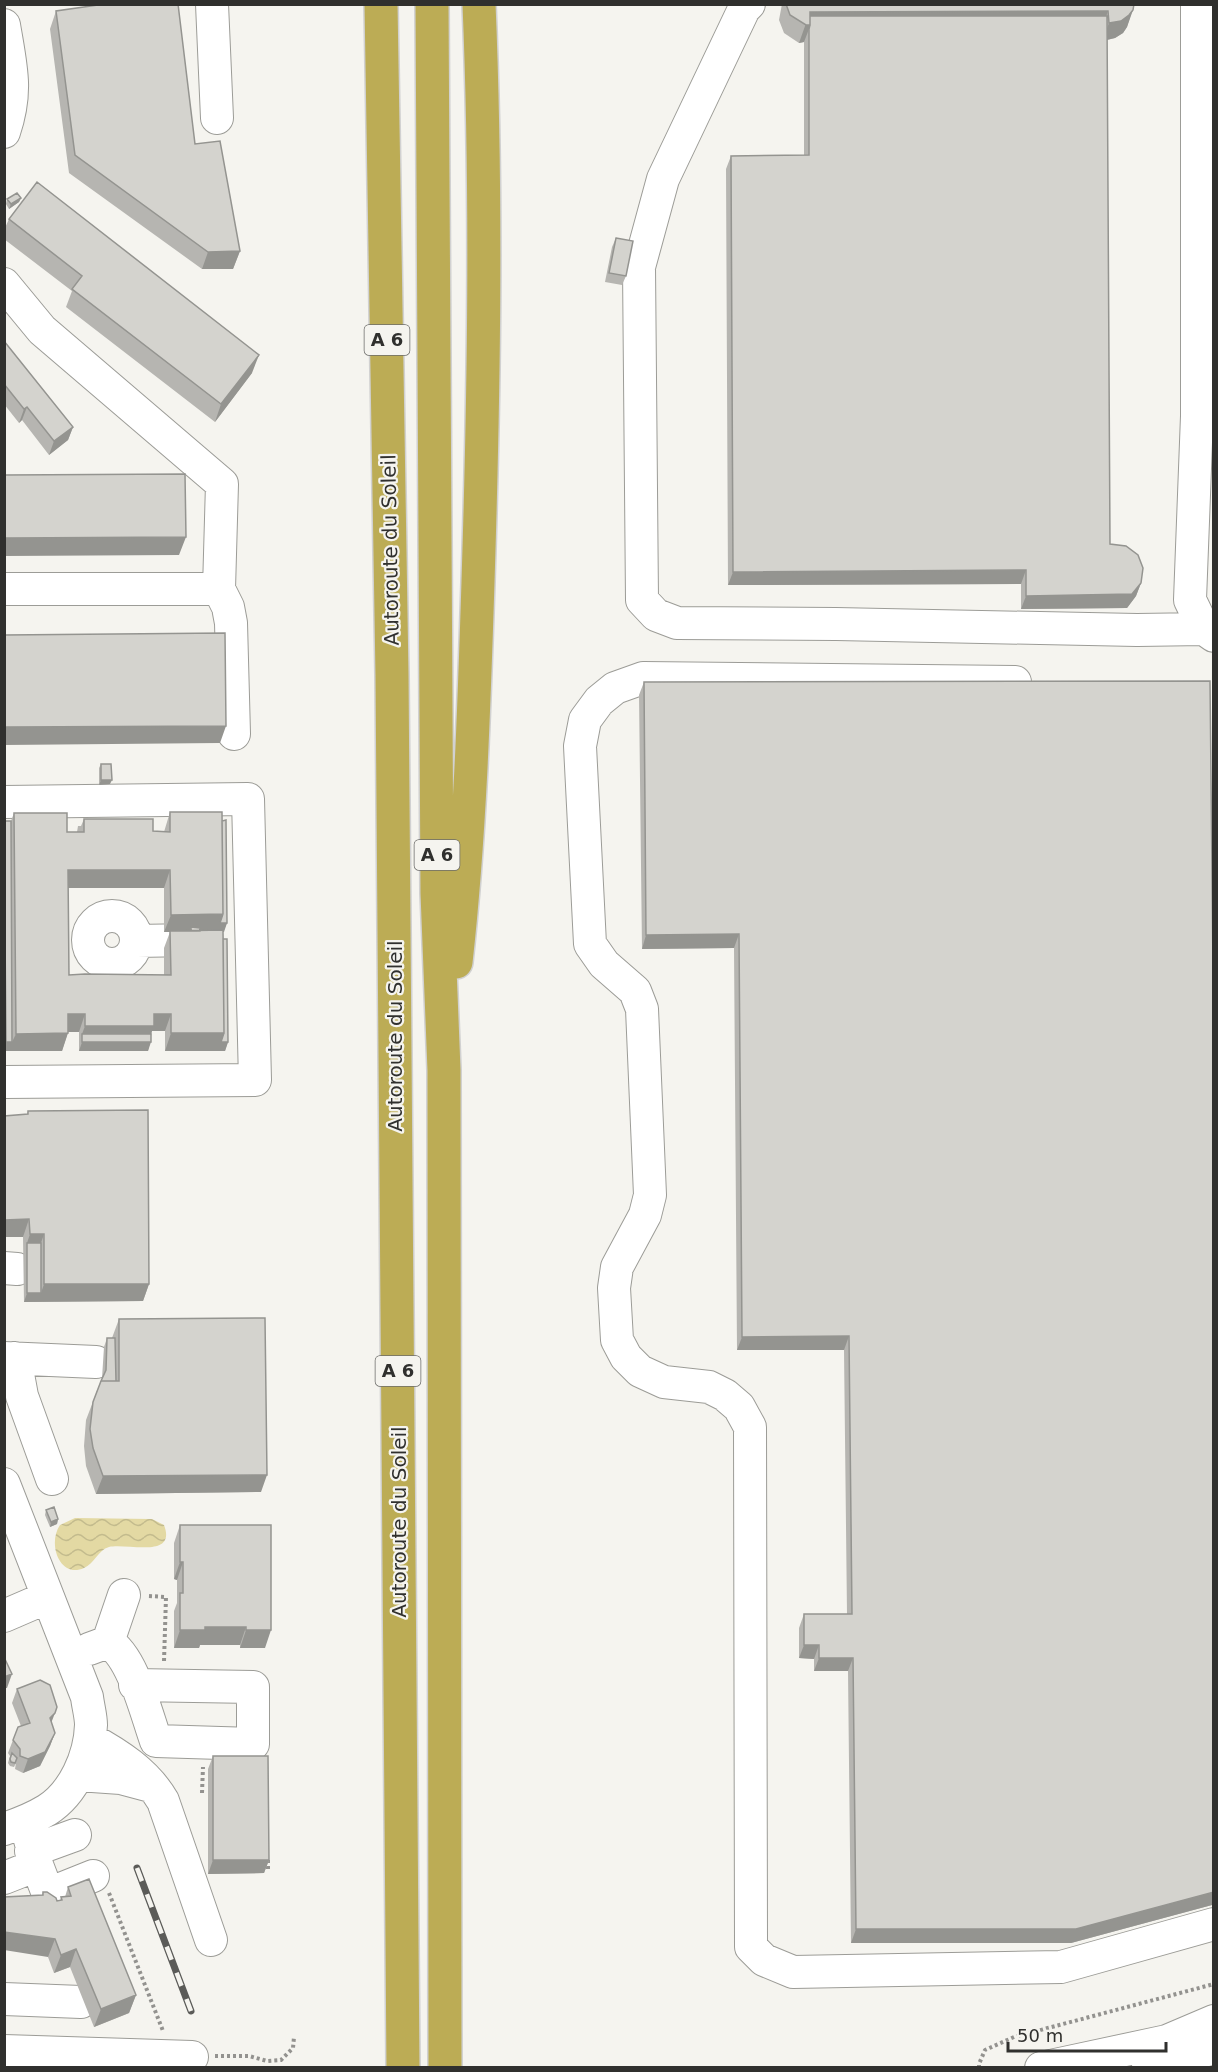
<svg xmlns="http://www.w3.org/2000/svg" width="1218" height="2072" viewBox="0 0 1218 2072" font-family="'DejaVu Sans',sans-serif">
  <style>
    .water { fill: url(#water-waves) }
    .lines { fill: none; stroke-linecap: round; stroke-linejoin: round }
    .minor-casing { stroke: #9c9c97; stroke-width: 34 }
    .highway-casing { stroke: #d1d1d1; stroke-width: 36 }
    .path { stroke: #93928f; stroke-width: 4; stroke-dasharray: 3 3; stroke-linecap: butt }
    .minor { stroke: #fff; stroke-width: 32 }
    .highway { stroke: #bcac55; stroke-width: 33 }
    .rail-casing { stroke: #5b5b58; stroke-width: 7 }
    .rail { stroke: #f5f4ef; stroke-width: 4.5; stroke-dasharray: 14; stroke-linecap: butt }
    .wall { fill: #b6b5b1; fill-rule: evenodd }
    .shaded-wall { fill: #949490 }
    .building { fill: #d4d3ce; stroke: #949490; stroke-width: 1.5 }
    .labels { text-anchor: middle; stroke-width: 4.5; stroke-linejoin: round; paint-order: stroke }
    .shield { fill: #f5f4ef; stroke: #6b6b68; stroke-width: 1.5 }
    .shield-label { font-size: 18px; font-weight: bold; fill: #30302e }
    .street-label { font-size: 20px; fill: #30302e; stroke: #f5f4ef }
  </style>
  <defs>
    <pattern id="water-waves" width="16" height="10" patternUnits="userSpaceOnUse" patternTransform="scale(1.5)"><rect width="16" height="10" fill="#e3d9a3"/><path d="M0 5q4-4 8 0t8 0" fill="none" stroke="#c3bb8d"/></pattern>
  </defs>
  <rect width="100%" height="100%" fill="#f5f4ef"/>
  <path class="water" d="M75,1518L152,1519L164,1525C177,1559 127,1543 109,1547C98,1550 94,1564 84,1568C60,1579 47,1544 60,1525Z"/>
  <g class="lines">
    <g class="minor-casing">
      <path id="minor" d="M212,4L217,118
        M749,4L744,9L663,179L639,267L642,600L656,615L677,623L836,624L1137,630L1204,629
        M1197,4V416L1190,600L1204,629L1214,636
        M4,25C11,67 18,91 4,132
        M4,284L42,330L222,484L219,589H4
        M219,589L228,607L231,623L234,734
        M1015,682L643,678L615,688L599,701L585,720L580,746L590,944L604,964L635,991L642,1009L650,1195L645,1215L617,1267L614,1288L617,1340L626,1357L640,1371L664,1382L709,1387L725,1395L739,1407L750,1427L751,1947L764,1960L793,1972L1061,1967L1214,1924
        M4,802L248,799L255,1080L4,1082
        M88 940a24 24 0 1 1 48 0a24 24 0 1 1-48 0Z
        M137,941L190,940
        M4,1268L17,1269
        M4,1358L96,1362
        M15,1358L22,1396L52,1479
        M4,1484L87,1697C88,1706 91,1716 91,1725C90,1756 74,1793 47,1810C34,1818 19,1824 4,1829
        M4,1616L48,1597
        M108,1642C133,1657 146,1713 156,1741L253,1744V1687L135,1685
        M89,1649L108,1642L124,1595
        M90,1739C118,1754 147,1773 163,1801L211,1940
        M78,1775L121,1778L151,1786
        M31,1851L75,1835
        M37,1865L48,1894L93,1876
        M4,1878L37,1865L25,1822
        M4,1999L81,2002
        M4,2051L192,2057
        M1148,2067L1214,2048
        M1041,2068L1167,2041L1214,2021"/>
    </g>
    <g class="highway-casing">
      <path id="highway" d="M381,4L392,675L403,2068
        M432,4L437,893L444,1070L445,2068
        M456,962C470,836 474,709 478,582C484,390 487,197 479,4"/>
    </g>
    <path class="path" d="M149,1596L166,1597L164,1661
      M202,1793L203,1767
      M268,1860V1869
      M109,1893L163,2031
      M215,2056H249L267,2061L281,2060L293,2048L294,2037
      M979,2068V2064L985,2050L1014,2037L1214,1984"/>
    <use href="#minor" class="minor"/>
    <use href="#highway" class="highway"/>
    <g class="rail-casing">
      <path id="rail" d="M137,1868L191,2011"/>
    </g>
    <use href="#rail" class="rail"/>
  </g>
  <path class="wall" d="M782,4H1134L1127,27L1123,33L1115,38L1107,40L1110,544L1141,583L1136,596L1127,608L1021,609V584L728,585L726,169L731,156L804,155V42L799,43L784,33L779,20Z
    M56,11L195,144L240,251L233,269H202L69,173L50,29Z
    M21,198L19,202L9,209L6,204L7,199Z
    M9,219L252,373L215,422L66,307L72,291L4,239V230Z
    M616,238L626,276L622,285L605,282L612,247Z
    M4,341L73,427L68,440L49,455L22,420L19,423L4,404Z
    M644,682L1214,1066V1900L1212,1905L1071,1943H851L848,1671H814V1659L799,1658V1628L804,1614H847L844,1350H737L734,948L642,949L639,695Z
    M101,764L110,784L99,785V768Z
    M170,812L227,923L223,932L228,1042L225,1051H165V1031H152L148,1051H79V1032H68L62,1051H4V821H11L14,813L67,832H77L78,826H81L84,819L153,831L164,832ZM68,888H164V932H170L164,948V975H69Z
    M28,1111L149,1284L143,1301L24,1302L23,1237L27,1114Z
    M119,1319L261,1492L96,1494L86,1466L84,1446L86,1420L102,1378L104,1347L107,1338H112Z
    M46,1510L58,1519L57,1524L50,1527L45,1515Z
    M180,1525L265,1648H240V1645H200L199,1648H174V1611L177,1603V1580L174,1579V1543Z
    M17,1689L51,1723L55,1733L50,1746L40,1766L23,1773L15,1769L16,1763L14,1767L10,1766L8,1763L10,1756L8,1753L18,1727L21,1726L12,1703Z
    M213,1756L269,1860L264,1873L208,1874V1769Z
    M68,1887L136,1995L129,2013L94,2027L70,1967L54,1973L48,1957L42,1895L43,1892L57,1901H60L61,1897H65Z"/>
  <path class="shaded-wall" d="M1133,10L1127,27L1123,33L1115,38L1102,41L1109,23Z
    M1108,11L1102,29H809L804,42L799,43L810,12Z
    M21,198L19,202L9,209L11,204Z
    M240,251L233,269H202L208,252Z
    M259,355L252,373L215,422L221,404Z
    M27,407L22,420L19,423L24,409Z
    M73,427L68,440L49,455L54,441Z
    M186,537L179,555L4,556V538Z
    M1026,570L1021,584L728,585L733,572Z
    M1141,583L1136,596L1127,608L1021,609L1026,596Z
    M226,726L220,743L4,745V727Z
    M101,780H112L110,784L99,785Z
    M68,870H170L164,888H61Z
    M223,914L227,923L224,932H191V927L190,932H164L171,915Z
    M739,934L734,948L642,949L646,935Z
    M68,1014H85L79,1032H62Z
    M154,1014H171L165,1031H152L148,1042H151L148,1051H79L82,1042V1034L85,1026Z
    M68,1033L62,1051H4V1045L6,1042H12L16,1034Z
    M171,1033H224L228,1042L225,1051H165Z
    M29,1219L23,1237H4V1220Z
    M30,1234H44L38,1252L27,1243Z
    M44,1284H149L143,1301L24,1302L27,1293H41Z
    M849,1336L844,1350H737L742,1337Z
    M267,1475L261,1492L96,1494L103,1476Z
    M58,1519L57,1524L50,1527L51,1522Z
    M180,1562H183L177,1580L174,1579Z
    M205,1627H246L240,1645H200L199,1648H174L180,1630Z
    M246,1630H271L265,1648H240Z
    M804,1645H819L814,1659L799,1658Z
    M819,1658H853L848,1671H814Z
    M12,1674L7,1688H4V1677Z
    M55,1713L50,1726V1718Z
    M55,1733L50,1746L40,1766L23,1773L28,1759Z
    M213,1860H269L264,1873L208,1874Z
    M1214,1892V1900L1212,1905L1071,1943H851L856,1929Z
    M4,1932L55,1939L48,1957L4,1950Z
    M76,1949L70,1967L54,1973L61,1955Z
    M136,1995L129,2013L94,2027L101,2009Z"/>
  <path class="building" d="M105,4H178L195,144L220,141L240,251L208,252L75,155L56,11Z
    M786,4H1134L1133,10L1129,15L1121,21L1109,23L1108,11L810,12V25H806L790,15Z
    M810,16H1107L1110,544L1126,546L1138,555L1143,568L1141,583L1132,594L1026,596V570L733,572L731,156L809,155V29L810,25Z
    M37,182L259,355L221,404L72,289L82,276L9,219Z
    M17,193L21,198L11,204L7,199Z
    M616,238L633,241L626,276L609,273Z
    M4,341L73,427L54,441L27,407L24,409L4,384Z
    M185,474L186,537L4,538V475Z
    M225,633L226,726L4,727V635Z
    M1210,681L1214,1066V1892L1076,1929H856L853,1658H819V1645H804V1614H852L849,1336L742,1337L739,934L646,935L644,682Z
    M101,764H111L112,780H101Z
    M170,812H222L223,914L171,915L170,870H68L69,975L85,974L171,975L170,931L223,930L224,1033H171V1014H154V1026H85V1014H68V1033L16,1034L14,813H67V832H84V819H153V831L170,832Z
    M226,820L227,923H220L223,914L222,821Z
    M4,821H11L12,1042H6Z
    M191,927L200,928V931H191Z
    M223,939H227L228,1042H221L224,1033Z
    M82,1034H151V1042H82Z
    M148,1110L149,1284H44V1234H30L29,1219L4,1220V1116L28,1114V1111Z
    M27,1243H41V1293H27Z
    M265,1318L267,1475L103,1476L93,1448L90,1429L93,1402L101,1381H119V1319Z
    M107,1338H115L116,1381H101L106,1370Z
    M54,1507L58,1519L51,1522L46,1510Z
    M180,1525H271V1630H246V1627H205V1630H180V1593H183V1562H180Z
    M4,1657L12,1674L4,1677Z
    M40,1680L50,1685L57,1707L55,1713L50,1718L55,1733L45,1752L28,1759L20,1756V1749L13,1740L18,1727L30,1723L17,1689Z
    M12,1753L17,1758L15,1763L11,1762L10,1759Z
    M213,1756H268L269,1860H213Z
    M89,1879L136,1995L101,2009L76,1949L61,1955L55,1939L4,1932V1897L43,1895V1892H47L56,1898L57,1901L62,1900L61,1897L71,1896L68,1887Z"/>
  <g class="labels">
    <g class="shield">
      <rect x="364.5" y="325" width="45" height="30" rx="4.5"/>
      <rect x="414.5" y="840" width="45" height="30" rx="4.5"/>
      <rect x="375.5" y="1356" width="45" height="30" rx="4.5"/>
    </g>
    <g class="shield-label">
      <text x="387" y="346">A 6</text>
      <text x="437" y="861">A 6</text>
      <text x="398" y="1377">A 6</text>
    </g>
    <g class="street-label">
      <text transform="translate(390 550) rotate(-91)" y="7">Autoroute du Soleil</text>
      <text transform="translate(395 1036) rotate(-90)" y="7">Autoroute du Soleil</text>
      <text transform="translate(399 1522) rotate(-90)" y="7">Autoroute du Soleil</text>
    </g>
  </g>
  <rect width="1218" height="2072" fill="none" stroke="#30302e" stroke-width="12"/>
  <path d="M1008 2042v9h158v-9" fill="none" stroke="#30302e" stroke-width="3"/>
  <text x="1017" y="2042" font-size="18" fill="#30302e" stroke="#f5f4ef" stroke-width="4.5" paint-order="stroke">50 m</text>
</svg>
